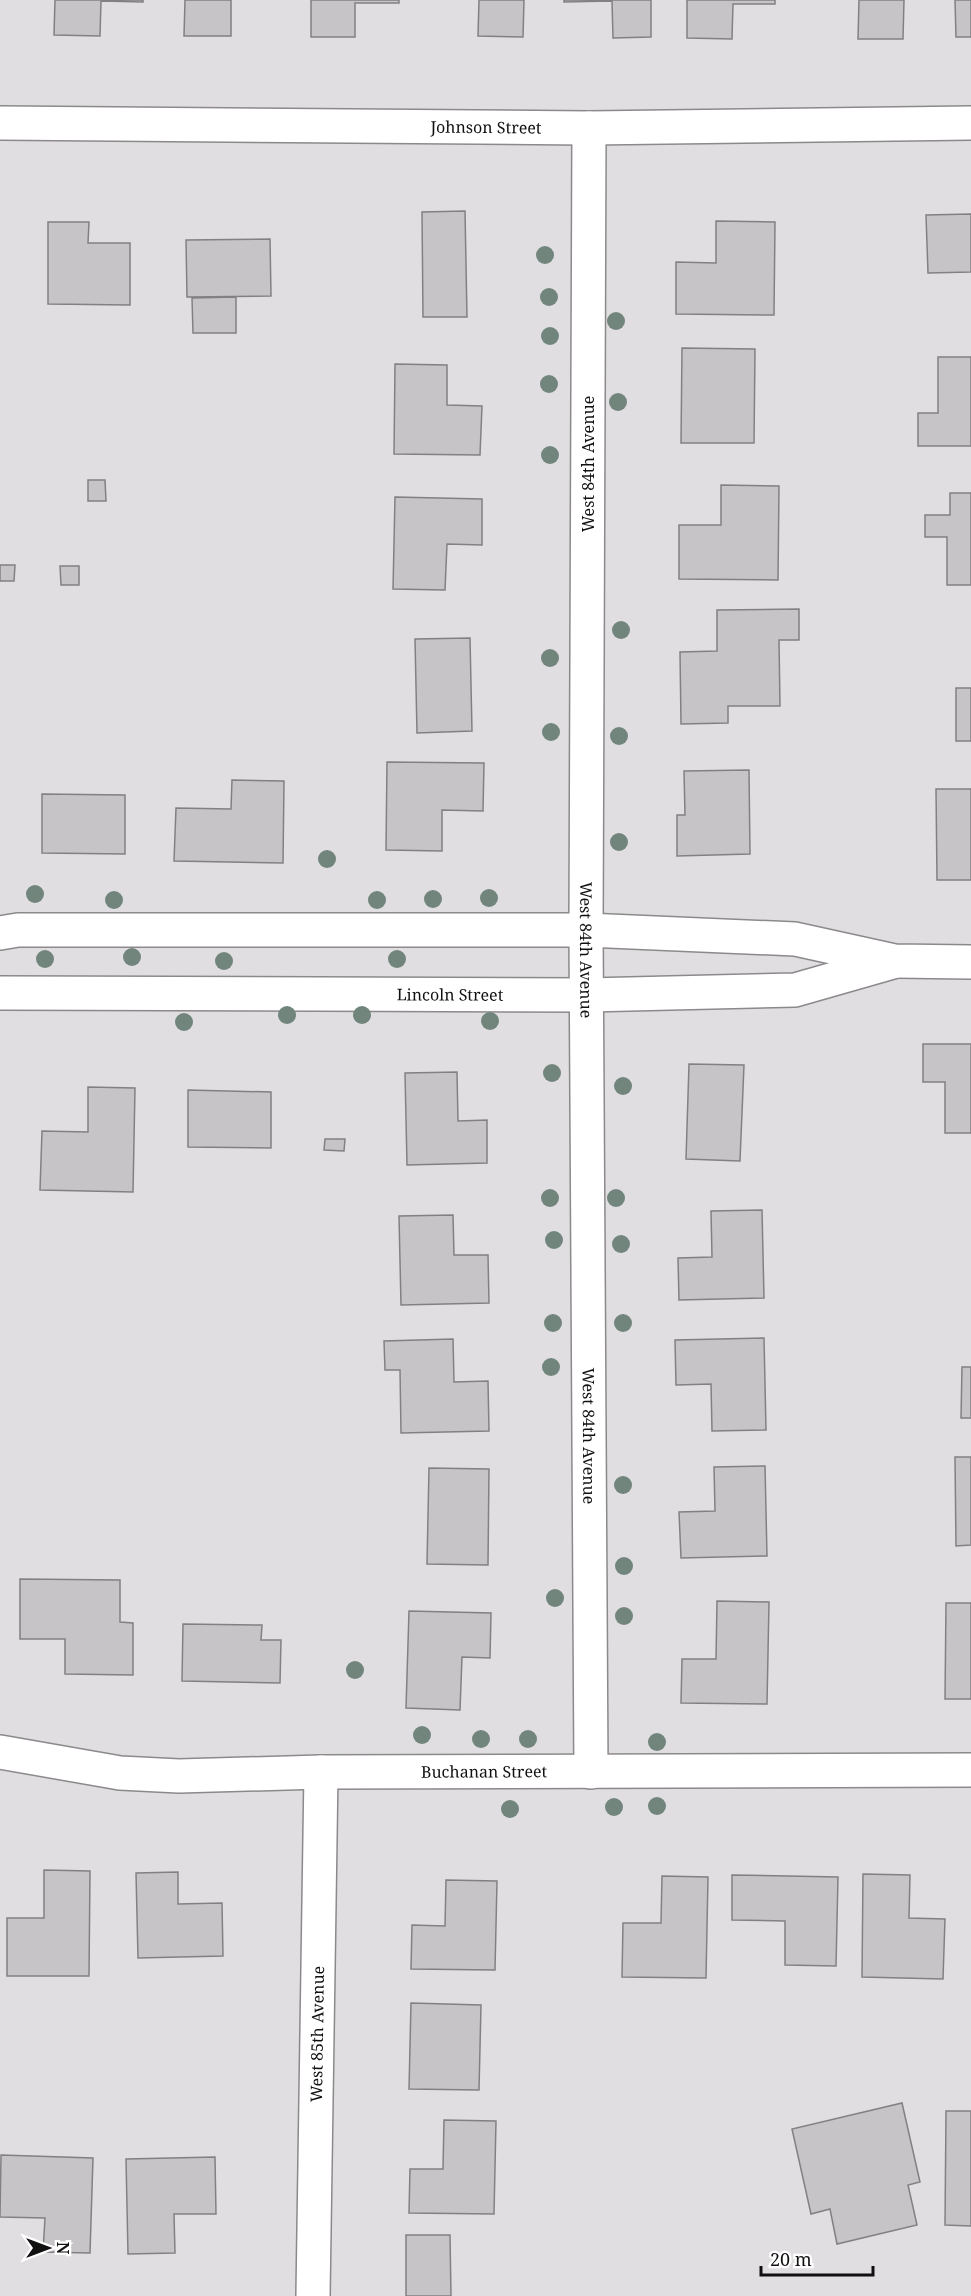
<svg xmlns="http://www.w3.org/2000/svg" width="971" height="2296" viewBox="0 0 971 2296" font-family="'Noto Serif',serif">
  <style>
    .building { fill: #c6c4c6; stroke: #838083; stroke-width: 1.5 }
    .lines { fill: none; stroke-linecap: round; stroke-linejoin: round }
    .minor-casing { stroke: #8c898c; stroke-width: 36 }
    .minor { stroke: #fff; stroke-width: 33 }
    .tree { fill: #71857d }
    .labels { text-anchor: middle; stroke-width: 4.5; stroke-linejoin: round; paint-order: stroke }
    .street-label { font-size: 16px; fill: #111011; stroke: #fff }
  </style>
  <rect width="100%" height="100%" fill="#e1dee1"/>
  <path class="building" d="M55,0H143V2L101,1L100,36L54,35Z
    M185,0H231V36H184Z
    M311,0H399V3H355V37H311Z
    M479,0H524L523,37L478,36Z
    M564,0H651V37L613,38L612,1L564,2Z
    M687,0H775V4H733L732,39L687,38Z
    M859,0H904L903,39H858Z
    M955,0H971V37H956Z
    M465,211L467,317H423L422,212Z
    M971,214V272L928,273L926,215Z
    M716,221L775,222L774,315L676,314V262L716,263Z
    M48,222H89L88,243H130V305L48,304Z
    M270,239L271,296L187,297L186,240Z
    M236,297V333H193L192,298Z
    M682,348L755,349L754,443H681Z
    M938,357H971V446H918V413H938Z
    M395,364L447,365V405L482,406L480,455L394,454Z
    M88,480H105L106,501H88Z
    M721,485L779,486L778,580L679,579V525H721Z
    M950,493H971V585H947V537H925V515H950Z
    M395,497L482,499V545L447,544L445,590L393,589Z
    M0,565H15L14,581H0Z
    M60,566H79V585H61Z
    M799,609V640H779L780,706H728V723L681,724L680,652L717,651V610Z
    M470,638L472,731L417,733L415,639Z
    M956,688H971V741H956Z
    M387,762L484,763L483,811L442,810V851L386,850Z
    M749,770L750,854L677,856V815H685L684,771Z
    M232,780L284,781L283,863L174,861L176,808L231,809Z
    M936,789H971V880H937Z
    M42,794L125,795V854L42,853Z
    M923,1044H971V1133H945V1082H923Z
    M689,1064L744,1065L740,1161L686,1159Z
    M457,1072L458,1121L487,1120V1163L407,1165L405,1073Z
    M88,1087L135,1088L133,1192L40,1190L42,1131L88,1132Z
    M188,1090L271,1092V1148L188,1147Z
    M325,1139H345L344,1151L324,1150Z
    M762,1210L764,1298L679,1300L678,1258L712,1257L711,1211Z
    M453,1215L454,1255H488L489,1303L401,1305L399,1216Z
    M764,1338L766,1430L712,1431L711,1384L676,1385L675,1340Z
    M453,1339L454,1382L488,1381L489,1431L401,1433L400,1370H385L384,1341Z
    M962,1367H971V1418H961Z
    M955,1457H971V1545L956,1546Z
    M765,1466L767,1556L681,1558L679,1512L715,1511L714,1467Z
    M429,1468L489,1469L488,1565L427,1564Z
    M20,1579L120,1580V1622L133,1623V1675L65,1674V1639H20Z
    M717,1601L769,1602L767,1704L681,1703L682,1659H716Z
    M946,1603H971V1699H945Z
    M409,1611L491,1613L490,1658L462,1657L460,1710L406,1708Z
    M183,1624L262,1625L261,1640H281L280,1683L182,1681Z
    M44,1870L90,1871L89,1976H7V1918H44Z
    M178,1872V1904L222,1903L223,1956L138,1958L136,1873Z
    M863,1874L910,1875L909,1918L945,1919L943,1979L862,1977Z
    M732,1875L838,1877L836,1966L785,1965V1921L732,1920Z
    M662,1876L708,1877L706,1978L622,1977L623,1923H661Z
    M446,1880L497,1881L495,1970L411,1969L412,1925L445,1926Z
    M411,2003L481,2005L479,2090L409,2089Z
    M902,2103L920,2182L908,2185L917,2225L837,2244L830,2209L811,2214L792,2129Z
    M946,2111H971V2226L945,2225Z
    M444,2120L496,2121L494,2214L409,2213L410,2169H443Z
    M1,2155L93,2158L90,2253L43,2252L45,2218L0,2217Z
    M215,2157L216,2214H174L175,2253L128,2254L126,2159Z
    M406,2235H450L451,2296H406Z"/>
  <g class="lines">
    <g class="minor-casing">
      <g id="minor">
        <path id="s1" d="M0,123L589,128L971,123"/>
        <path id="s2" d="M589,128L586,930L591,1772"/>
        <path d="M0,933L18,930H586L795,939L895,961L971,962"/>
        <path id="s3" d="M0,993L588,995L795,990L893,962"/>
        <path id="s4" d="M0,1752L120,1773L179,1776L321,1772L971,1770"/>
        <path id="s5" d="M313,2296L321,1772"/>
      </g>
    </g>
    <use href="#minor" class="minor"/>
  </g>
  <g class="tree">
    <circle cx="545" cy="255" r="9"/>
    <circle cx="549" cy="297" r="9"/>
    <circle cx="616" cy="321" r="9"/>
    <circle cx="550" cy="336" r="9"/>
    <circle cx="549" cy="384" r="9"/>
    <circle cx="618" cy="402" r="9"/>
    <circle cx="550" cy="455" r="9"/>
    <circle cx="621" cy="630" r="9"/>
    <circle cx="550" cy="658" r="9"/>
    <circle cx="551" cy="732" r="9"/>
    <circle cx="619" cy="736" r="9"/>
    <circle cx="619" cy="842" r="9"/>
    <circle cx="327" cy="859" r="9"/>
    <circle cx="35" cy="894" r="9"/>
    <circle cx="489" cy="898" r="9"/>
    <circle cx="433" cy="899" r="9"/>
    <circle cx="114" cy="900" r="9"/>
    <circle cx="377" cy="900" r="9"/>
    <circle cx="132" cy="957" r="9"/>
    <circle cx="45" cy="959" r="9"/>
    <circle cx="397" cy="959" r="9"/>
    <circle cx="224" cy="961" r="9"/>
    <circle cx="287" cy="1015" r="9"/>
    <circle cx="362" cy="1015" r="9"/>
    <circle cx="490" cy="1021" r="9"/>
    <circle cx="184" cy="1022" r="9"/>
    <circle cx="552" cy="1073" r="9"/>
    <circle cx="623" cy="1086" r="9"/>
    <circle cx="550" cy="1198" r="9"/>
    <circle cx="616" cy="1198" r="9"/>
    <circle cx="554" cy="1240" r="9"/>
    <circle cx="621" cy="1244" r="9"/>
    <circle cx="553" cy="1323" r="9"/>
    <circle cx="623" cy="1323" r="9"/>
    <circle cx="551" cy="1367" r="9"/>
    <circle cx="623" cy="1485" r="9"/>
    <circle cx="624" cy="1566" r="9"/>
    <circle cx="555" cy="1598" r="9"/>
    <circle cx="624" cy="1616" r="9"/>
    <circle cx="355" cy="1670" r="9"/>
    <circle cx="422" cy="1735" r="9"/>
    <circle cx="481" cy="1739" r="9"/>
    <circle cx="528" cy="1739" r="9"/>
    <circle cx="657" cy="1742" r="9"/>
    <circle cx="657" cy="1806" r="9"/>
    <circle cx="614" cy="1807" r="9"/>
    <circle cx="510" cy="1809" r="9"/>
  </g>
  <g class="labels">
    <g class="street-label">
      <text dy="6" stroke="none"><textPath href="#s1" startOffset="486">Johnson Street</textPath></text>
      <text transform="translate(588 464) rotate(-90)" y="6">West 84th Avenue</text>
      <text dy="6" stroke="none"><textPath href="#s2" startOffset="822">West 84th Avenue</textPath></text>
      <text dy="6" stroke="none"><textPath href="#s3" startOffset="450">Lincoln Street</textPath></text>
      <text dy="6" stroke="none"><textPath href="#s2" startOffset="1308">West 84th Avenue</textPath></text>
      <text dy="6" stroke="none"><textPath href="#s4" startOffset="486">Buchanan Street</textPath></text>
      <text dy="6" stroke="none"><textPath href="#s5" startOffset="262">West 85th Avenue</textPath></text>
    </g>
  </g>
  <g transform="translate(48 2248) rotate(90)" stroke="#ffffff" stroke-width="4.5" paint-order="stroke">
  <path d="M0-4.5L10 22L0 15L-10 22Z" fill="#111011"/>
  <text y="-9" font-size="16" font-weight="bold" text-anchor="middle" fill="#111011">N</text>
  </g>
  <path d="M761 2266v9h112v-9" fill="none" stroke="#111011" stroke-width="3"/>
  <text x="770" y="2266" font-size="18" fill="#111011" stroke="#ffffff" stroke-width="4.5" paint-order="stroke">20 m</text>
</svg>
